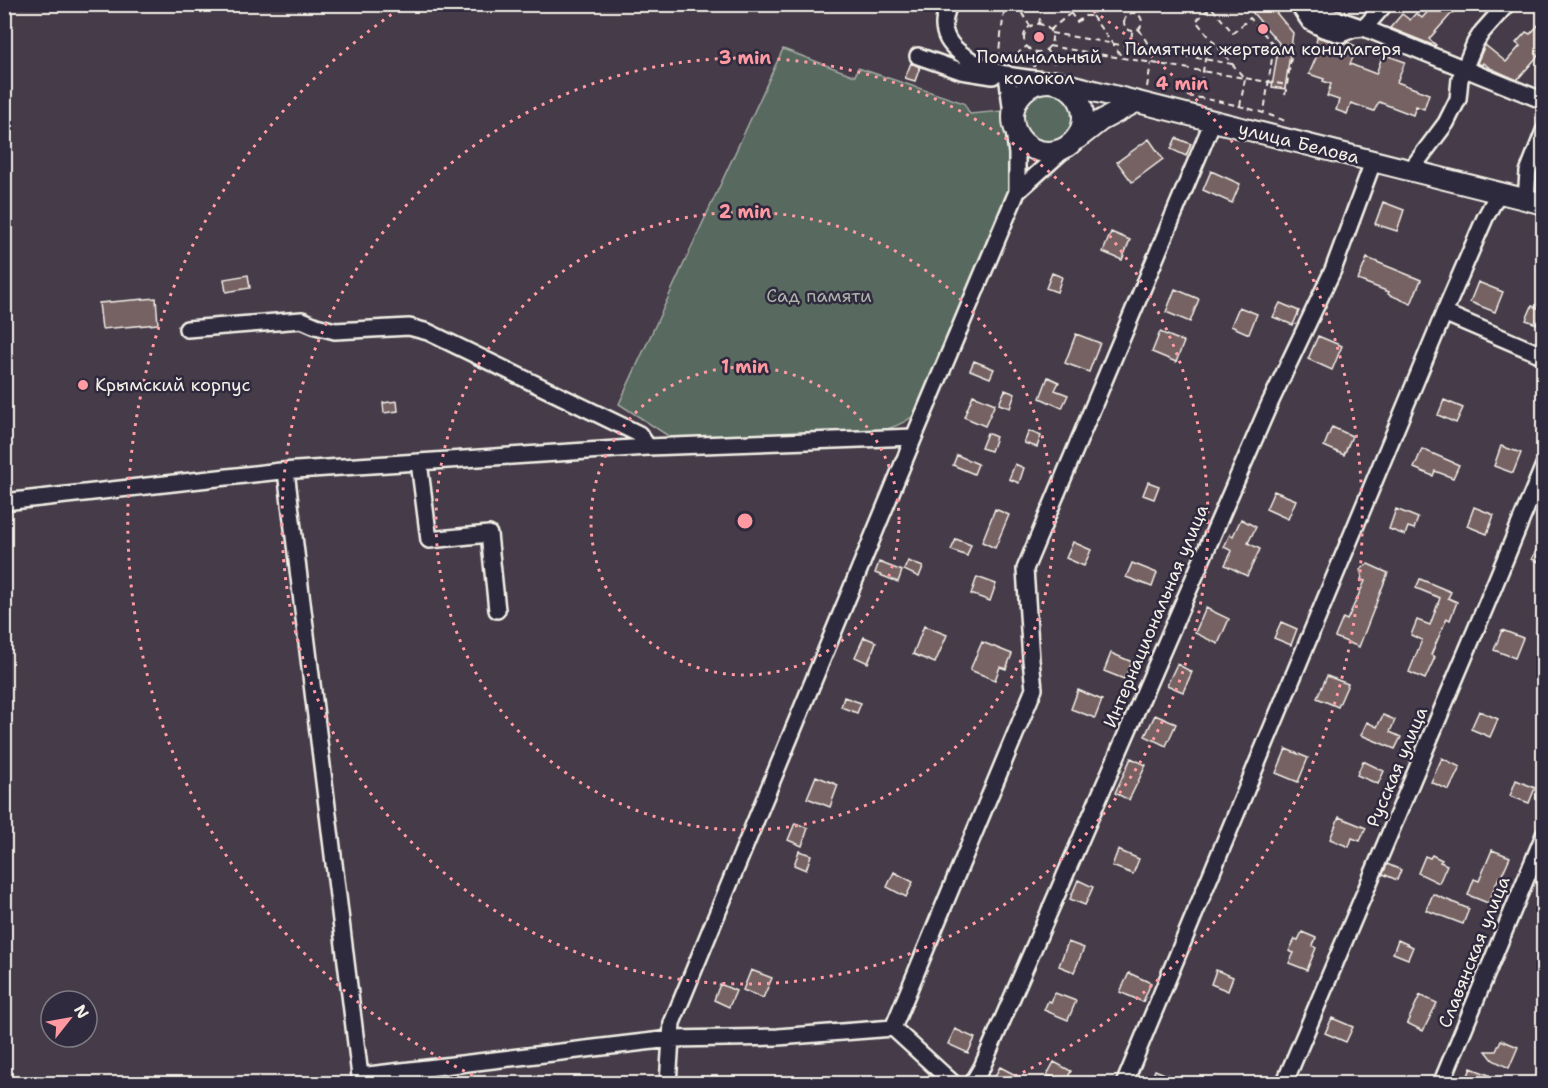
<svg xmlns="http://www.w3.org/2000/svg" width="1548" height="1088" viewBox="0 0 1548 1088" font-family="'Shantell Sans',sans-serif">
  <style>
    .green { fill: #586961; stroke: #a6ada4; stroke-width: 1.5 }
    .building { fill: #776264; stroke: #f4f1e8; stroke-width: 1.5 }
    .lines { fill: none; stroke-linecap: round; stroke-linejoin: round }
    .minor-casing { stroke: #f4f1e8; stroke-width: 20 }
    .major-casing { stroke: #f4f1e8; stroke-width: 24 }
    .path { stroke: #f4f1e8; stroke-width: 2; stroke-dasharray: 6 4.5; stroke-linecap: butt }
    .minor { stroke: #2f2a3d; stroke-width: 15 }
    .major { stroke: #2f2a3d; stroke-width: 20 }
    .ring { fill: none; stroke: #ff9aa2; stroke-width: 3; stroke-dasharray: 3 6 }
    .poi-dot { fill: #ff9aa2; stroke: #2f2a3d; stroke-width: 2 }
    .labels { text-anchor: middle; stroke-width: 5; stroke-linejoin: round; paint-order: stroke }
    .poi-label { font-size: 18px; fill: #f4f1e8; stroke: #2f2a3d }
    .street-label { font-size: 18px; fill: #f4f1e8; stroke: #2f2a3d }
    .park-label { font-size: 18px; fill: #aeb4ab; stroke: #2f2a3d }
    .centre { fill: #ff9aa2; stroke: #2f2a3d; stroke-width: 3 }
    .ring-label { font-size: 18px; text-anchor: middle; font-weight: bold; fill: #ff9aa2; stroke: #2f2a3d; stroke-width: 5; stroke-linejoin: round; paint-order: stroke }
  </style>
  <rect width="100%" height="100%" fill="#453b49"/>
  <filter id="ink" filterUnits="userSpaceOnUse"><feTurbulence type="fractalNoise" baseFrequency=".0167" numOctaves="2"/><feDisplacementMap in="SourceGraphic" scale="12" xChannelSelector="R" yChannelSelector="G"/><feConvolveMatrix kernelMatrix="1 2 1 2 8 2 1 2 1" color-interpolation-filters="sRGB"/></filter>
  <g filter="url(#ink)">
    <path class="green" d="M783,49L855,76L858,68L964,103L970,114L1002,111L1009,151L1010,176L1009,193L1003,205L918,412C905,424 891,429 874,432L676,441L619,404Z
      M1019 118a29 29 0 1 1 58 0a29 29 0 1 1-58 0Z"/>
    <path class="building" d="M1261,4H1269L1293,33L1285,89L1272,87L1279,43L1252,12Z
      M1435,4H1460L1429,39L1436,45L1435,46L1390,28L1402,14L1410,20L1416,13L1422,18Z
      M1544,19V49L1517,80L1490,68L1483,63L1482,65L1477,63L1485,45L1506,62L1520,46L1516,43L1526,32L1530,34Z
      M1317,37L1338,43L1346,44L1347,42L1358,47L1350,64L1376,74L1383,54L1405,62L1397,82L1429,94L1424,109L1416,106L1413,115L1379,102L1374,111L1351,103L1347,114L1336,110L1339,100L1327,96L1331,84L1323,81L1324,79L1309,74L1321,46L1316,45Z
      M911,63L920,67L915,81L905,78Z
      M1176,138L1191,144L1186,156L1171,149Z
      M1149,139L1163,159L1132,182L1117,162Z
      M1211,171L1240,184L1232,203L1203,190Z
      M1383,202L1404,210L1397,231L1375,224Z
      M1111,232L1130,240L1122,260L1103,252Z
      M1367,258L1421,280L1411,304L1388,294L1389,292L1358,280Z
      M1052,273L1062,277L1057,292L1046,288Z
      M248,275L250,288L226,292L224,279Z
      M1478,282L1503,292L1495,312L1470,302Z
      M1175,289L1199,299L1190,322L1166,312Z
      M156,298L158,324L102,329L99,303Z
      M1280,303L1299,311L1293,325L1273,317Z
      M1532,306L1543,310L1537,324L1526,320Z
      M1239,307L1257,314L1249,334L1231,326Z
      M1160,332L1184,342L1176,362L1152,352Z
      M1076,334L1100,343L1089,372L1065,363Z
      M1318,336L1342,346L1332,370L1308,359Z
      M974,361L994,369L990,378L970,370Z
      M1048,377L1059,382L1055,390L1068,395L1062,408L1040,398Z
      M1005,390L1015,394L1010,408L999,404Z
      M973,395L995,404L985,426L964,417Z
      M1444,400L1463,408L1456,423L1438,415Z
      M397,401L398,411L384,413L383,403Z
      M1332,427L1352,436L1344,455L1324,446Z
      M1029,431L1041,436L1037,447L1024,443Z
      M987,433L996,437L991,451L981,448Z
      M1501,446L1521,453L1513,473L1494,466Z
      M1422,449L1459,465L1453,478L1435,471L1433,476L1414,468Z
      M957,455L978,464L974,474L953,465Z
      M1015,464L1024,468L1019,483L1009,479Z
      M1148,482L1159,486L1154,499L1143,495Z
      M1274,491L1296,500L1288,519L1266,509Z
      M1474,507L1494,515L1487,534L1467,526Z
      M995,509L1009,515L995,548L982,542Z
      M1396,509L1418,518L1414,529L1408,527L1405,535L1389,529Z
      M1241,519L1256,527L1248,543L1260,549L1247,576L1225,565L1232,551L1224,547L1230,534L1233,536Z
      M1544,533V564L1532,559Z
      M956,539L971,545L967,556L951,550Z
      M1073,542L1091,550L1084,566L1066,558Z
      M908,561L923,567L919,577L904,570Z
      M879,562L902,571L898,582L875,573Z
      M1132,563L1157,573L1152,587L1126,577Z
      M1368,564L1388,573L1359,647L1335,637L1343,618L1347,620L1365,581L1361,580L1362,576L1360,570Z
      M977,577L996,584L990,601L971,594Z
      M1420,579L1451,592L1448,598L1457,602L1450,620L1447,618L1431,655L1435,657L1425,679L1409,672L1422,640L1411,635L1417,620L1430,625L1440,598L1416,588Z
      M1206,608L1229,619L1218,644L1195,633Z
      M1281,622L1297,629L1291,645L1274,638Z
      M924,626L947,635L935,663L913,654Z
      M1502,630L1523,638L1515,658L1494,650Z
      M864,637L876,642L868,663L855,657Z
      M982,642L1012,654L1006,669L1000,667L995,680L970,670Z
      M1111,653L1132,662L1124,679L1104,671Z
      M1177,664L1192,672L1183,692L1167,685Z
      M1327,676L1348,684L1338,707L1317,698Z
      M1078,690L1102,700L1095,718L1071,709Z
      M844,697L861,703L857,713L841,707Z
      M1479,711L1498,719L1490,737L1471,729Z
      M1155,715L1176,724L1166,746L1145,736Z
      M1383,715L1395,720L1390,732L1401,737L1395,749L1361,735L1367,722L1377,727Z
      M1286,749L1308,758L1298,782L1276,773Z
      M1131,758L1146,765L1129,800L1115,793Z
      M1442,758L1460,767L1449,790L1431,782Z
      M1363,761L1384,771L1378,784L1357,775Z
      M816,776L838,785L830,807L807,798Z
      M1516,780L1535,788L1529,803L1510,796Z
      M1339,817L1366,828L1360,841L1352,838L1349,847L1330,839Z
      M795,823L808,828L802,846L788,840Z
      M1118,850L1139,859L1133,874L1112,866Z
      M1492,850L1510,857L1501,877H1499L1488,903L1468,895L1474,879L1479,881Z
      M799,851L811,855L806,870L794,865Z
      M1432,855L1442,860L1440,862L1447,865L1439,883L1418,873L1425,856L1430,858Z
      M1387,864L1401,870L1397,880L1383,874Z
      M894,872L913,882L906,897L887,887Z
      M1078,880L1093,887L1085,905L1070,899Z
      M1433,894L1469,909L1463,924L1426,910Z
      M1302,932L1316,938L1313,946L1316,948L1307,970L1289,963L1294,953L1289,951L1295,939L1298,940Z
      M1398,940L1413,947L1408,959L1393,953Z
      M1068,942L1084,948L1074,972L1059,966Z
      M751,970L772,978L763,998L743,990Z
      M1216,970L1233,977L1228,991L1211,984Z
      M1129,973L1151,983L1143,1002L1120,992Z
      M720,984L736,991L729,1007L714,1000Z
      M1055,993L1076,1001L1068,1020L1044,1010L1048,1001L1051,1002Z
      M1420,995L1437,1003L1423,1031L1407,1023Z
      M1332,1018L1353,1027L1346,1042L1325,1033Z
      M955,1029L975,1038L968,1053L948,1044Z
      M1501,1040L1518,1047L1509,1068L1493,1060L1486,1051H1496Z
      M1054,1062L1071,1071L1065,1083L1047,1075Z
      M1000,1067L1031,1083H991Z
      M1471,1068L1489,1075L1486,1083H1465Z
      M1155,1070L1187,1083H1150Z"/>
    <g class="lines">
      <g class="minor-casing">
        <path id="minor" d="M949,4C946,13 942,23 945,32C950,54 987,70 1008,75C1023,78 1038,79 1054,81
          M1296,4L1299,6L1310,22L1323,29L1341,34L1354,29L1364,28L1544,101
          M1299,6L1364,28L1385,4
          M918,56L961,71L993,76
          M1410,171L1446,123L1458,99L1460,79L1475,43L1482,32L1507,4
          M1017,192L1068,146
          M1526,200L1528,172L1544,131
          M1444,313L1544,356
          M187,329L302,320L316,326L335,331L409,327L428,332L639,434L648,447
          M419,462L429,540L489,534L497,610
          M286,471L360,1076L670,1039L778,1037L893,1028L954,1084
          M4,502L281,471L648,447L914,437
          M893,1028L1034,689L1031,660L1025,569L1213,121
          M668,1084L672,1023L914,437L1017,192V154L1007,74
          M972,1084L982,1067L1269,405L1333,270L1373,162
          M1124,1084L1444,313L1485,218L1498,194
          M1284,1084L1487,603L1544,465
          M1441,1084L1544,835"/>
      </g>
      <g class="major-casing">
        <path id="major" d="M1054,81L1544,204
          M1013 117a35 35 0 1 1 70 0a35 35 0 1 1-70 0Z
          M1077,139L1100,121L1136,102"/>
      </g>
      <path class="path" d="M1016,4L1030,26
        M1064,4L1077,22L1085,16H1092L1094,10L1101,4
        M1124 22a9 9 0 1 1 18 0a9 9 0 1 1-18 0Z
        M1092,16L1122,57
        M1039,24L1042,4
        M1024 38a14 14 0 1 1 28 0a14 14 0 1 1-28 0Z
        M1139,29L1152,51
        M1050,30L1071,13
        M1051,33L1232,64
        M1049,46L1287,85L1293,44
        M1131,47L1132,32
        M1046,49L1055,65
        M998,59L1005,4
        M1008,61L1027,46
        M1034,67L1036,52
        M1201,83L1207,48
        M1147,87L1151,63
        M1285,95L1287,85
        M1187,96C1221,101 1254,108 1285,121
        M1240,106L1245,79L1196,21L1211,7L1233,33L1250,18L1274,45L1264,112"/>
      <use href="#minor" class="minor"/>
      <use href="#major" class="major"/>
    </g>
  </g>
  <g class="ring">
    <circle cx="745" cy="521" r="154"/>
    <circle cx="745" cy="521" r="309"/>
    <circle cx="745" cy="521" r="463"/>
    <path d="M489 1083A618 618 0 0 1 404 6M1086 6A618 618 0 0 1 1001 1083"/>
  </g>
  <g class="poi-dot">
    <circle cx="1263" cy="29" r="6"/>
    <circle cx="1039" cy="37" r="6"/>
    <circle cx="83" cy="385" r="6"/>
  </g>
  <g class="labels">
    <g class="poi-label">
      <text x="1263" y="55">Памятник жертвам концлагеря</text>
      <text x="1039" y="63">Поминальный<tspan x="1039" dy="21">колокол</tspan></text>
      <text x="95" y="391" text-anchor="start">Крымский корпус</text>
    </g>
    <g class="street-label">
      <text transform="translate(1299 143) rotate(14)" y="6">улица Белова</text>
      <text transform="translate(1156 616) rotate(-67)" y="6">Интернациональная улица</text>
      <text transform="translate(1397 767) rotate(-67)" y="6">Русская улица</text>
      <text transform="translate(1474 952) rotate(-68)" y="6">Славянская улица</text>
    </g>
    <g class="park-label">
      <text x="819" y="302">Сад памяти</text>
    </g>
  </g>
  <circle cx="745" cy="521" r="9" class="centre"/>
  <g class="ring-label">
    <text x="745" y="64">3 min</text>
    <text x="1182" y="90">4 min</text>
    <text x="745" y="218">2 min</text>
    <text x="745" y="373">1 min</text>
  </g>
  <rect width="1548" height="1088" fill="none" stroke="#2f2a3d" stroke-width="24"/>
  <rect x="12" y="12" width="1524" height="1064" fill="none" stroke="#f4f1e8" stroke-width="2" filter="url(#ink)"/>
  <g transform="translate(69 1019) rotate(59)"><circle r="28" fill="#2f2a3d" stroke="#7e7a81" stroke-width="1.5"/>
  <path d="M0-4.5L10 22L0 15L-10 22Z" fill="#ff9aa2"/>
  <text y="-9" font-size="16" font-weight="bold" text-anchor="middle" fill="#f4f1e8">N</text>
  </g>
</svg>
